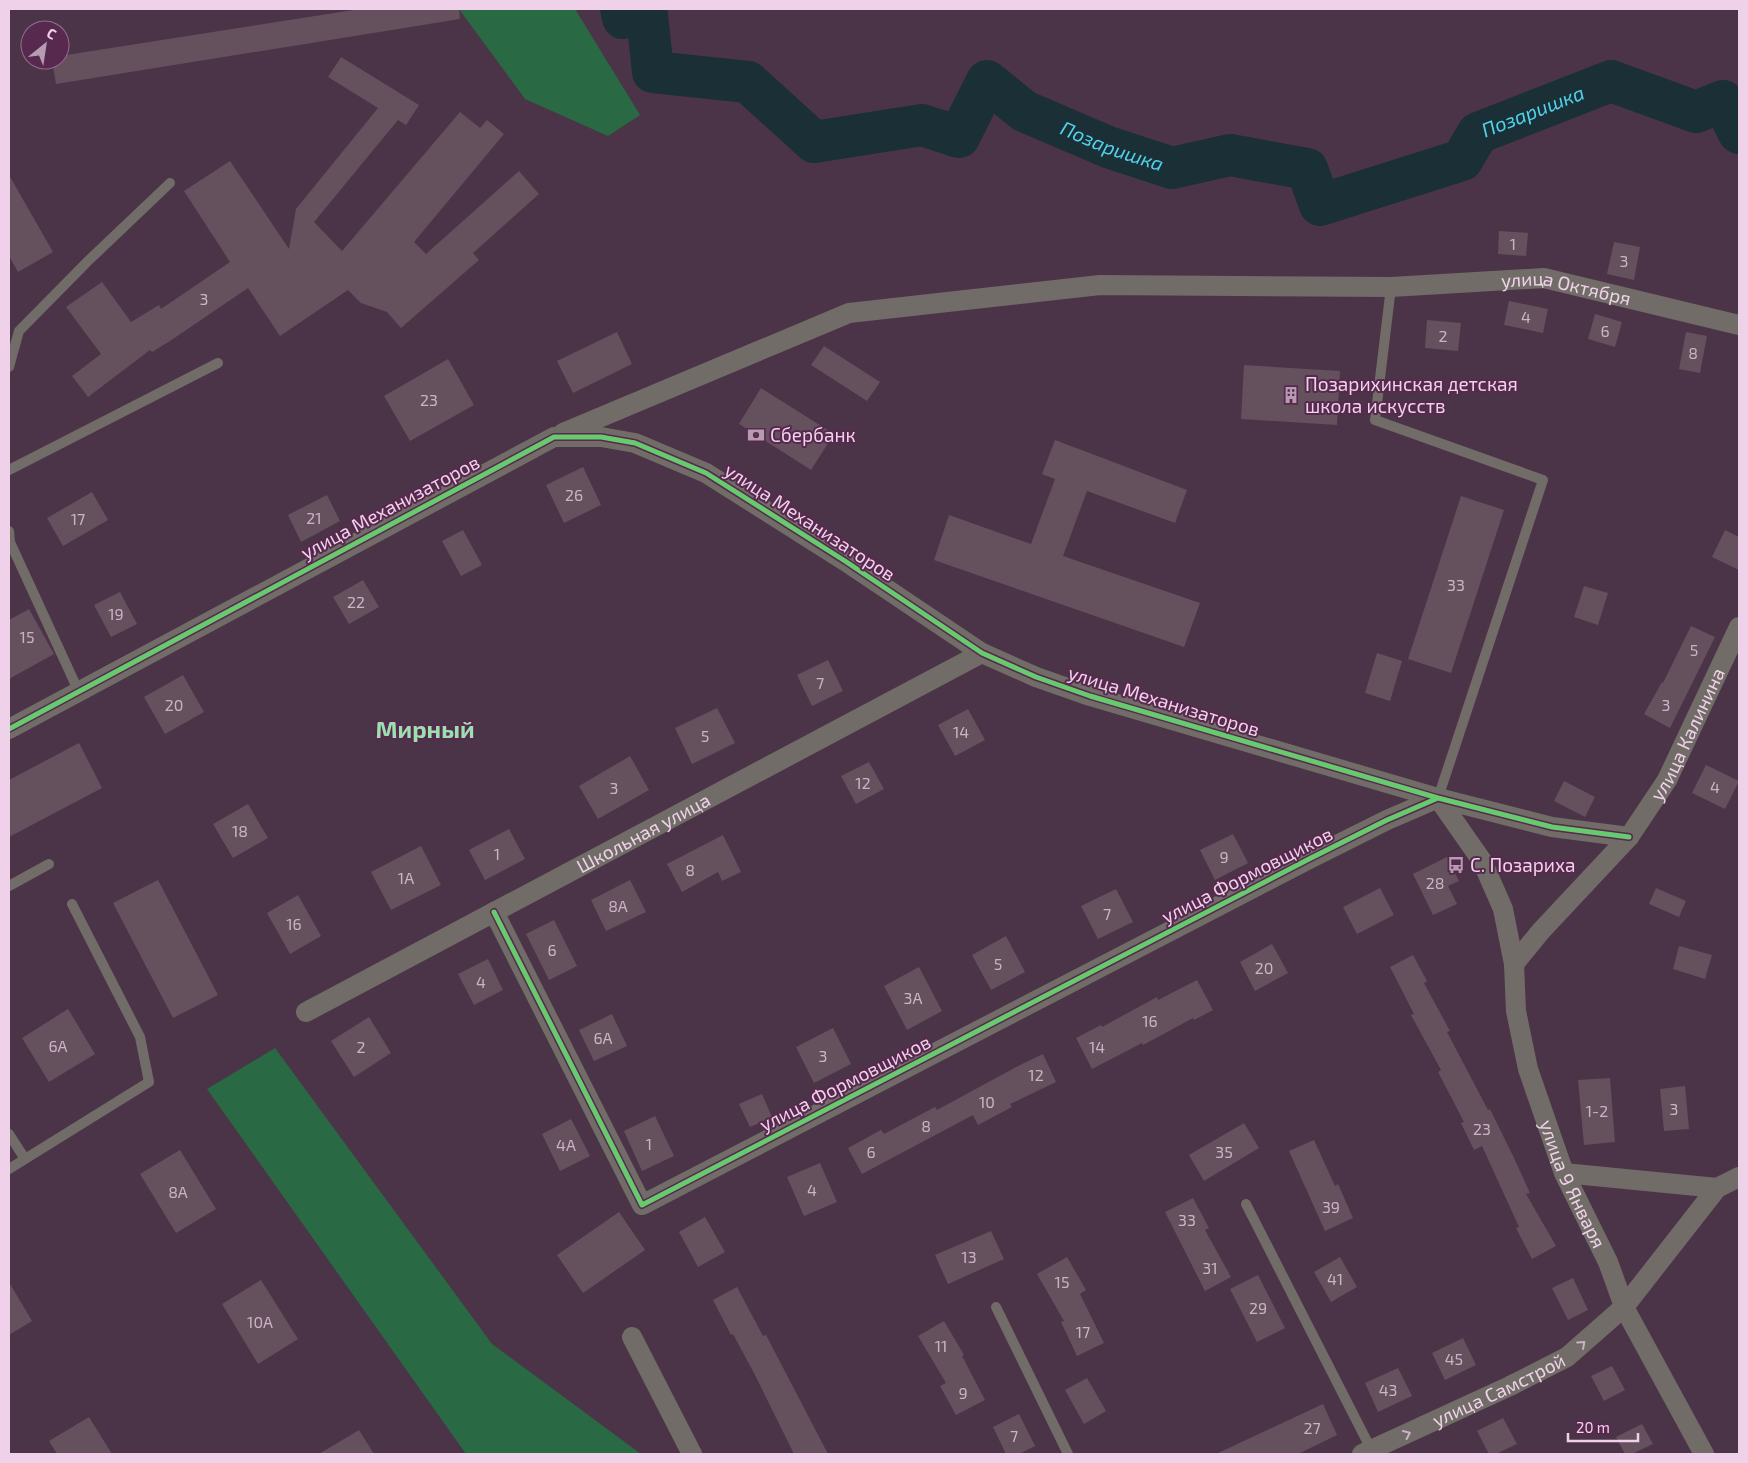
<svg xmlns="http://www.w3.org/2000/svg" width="1748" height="1463" viewBox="0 0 1748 1463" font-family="'Exo 2',sans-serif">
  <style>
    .green { fill: #296944 }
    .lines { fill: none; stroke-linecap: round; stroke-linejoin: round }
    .river { stroke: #1a2f36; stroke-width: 42 }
    .building { fill: #65505e }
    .lane { stroke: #716c67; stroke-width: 10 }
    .street { stroke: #716c67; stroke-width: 20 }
    .cycleway-casing { stroke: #57294f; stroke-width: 8 }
    .cycleway { stroke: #67ca6e; stroke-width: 5 }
    .oneway { stroke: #c9b3c2 }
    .labels { text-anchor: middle; stroke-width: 4; stroke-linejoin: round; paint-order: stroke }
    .number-label { font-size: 16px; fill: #ccb2c6 }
    .street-label { font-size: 19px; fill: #efd2e9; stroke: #57294f }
    .poi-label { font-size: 19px; fill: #efd2e9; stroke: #57294f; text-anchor: start }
    .water-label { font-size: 20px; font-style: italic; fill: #51d1eb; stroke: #57294f }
    .district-label { font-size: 24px; font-weight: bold; fill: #9ae1af; stroke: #57294f }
  </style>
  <rect width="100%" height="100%" fill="#4c3448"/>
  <path class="green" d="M459,9H575L640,115L608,136L525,99Z
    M275,1048L492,1344L641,1454H466L207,1089Z"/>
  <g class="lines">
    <path class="river" id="s1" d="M621,9L623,18L647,15L653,72L748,82L814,142L922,125L959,137L987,81L1024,111L1108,147L1172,168L1230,155L1307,169L1320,205L1462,160L1478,133L1611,81L1696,112L1723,101L1739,133"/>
  </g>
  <path class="building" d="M360,9H459L460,19L56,84L52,60H60V56Z
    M341,57L419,105L406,125L398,120L314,222L342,251L460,112L480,128L487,120L504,134L414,242L426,254L519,171L539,194L473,253L479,260L401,328L387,312L361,303L348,290L280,336L248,288L170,341L152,352L150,350L88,397L72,376L101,354L66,307L102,282L131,322L159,305L161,309L230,262L184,191L230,161L289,249L296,209L378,108L328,77Z
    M9,175L53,252L18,272L9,256Z
    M1499,231L1528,233L1526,256L1498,254Z
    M1614,242L1640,247L1634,280L1607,274Z
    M1509,301L1548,309L1543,333L1504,325Z
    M1595,314L1622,322L1615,347L1588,339Z
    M1427,320L1461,323L1458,351L1425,348Z
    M617,332L632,364L573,393L557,361Z
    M1686,332L1707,336L1700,373L1679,369Z
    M824,346L880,382L867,401L811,365Z
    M448,359L474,405L410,441L384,396Z
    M1244,365L1340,371L1337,425L1241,419Z
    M761,388L834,434L811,470L739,424Z
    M1055,440L1187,490L1175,523L1087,491L1063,556L1200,603L1184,647L934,560L949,515L1031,544L1055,479L1042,474Z
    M583,467L601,505L564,523L546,485Z
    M92,492L108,520L63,546L47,518Z
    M327,495L340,521L301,542L288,515Z
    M1461,496L1504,510L1451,673L1408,659Z
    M463,530L482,565L461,576L442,541Z
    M1725,530L1739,537V570L1712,557Z
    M363,580L379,607L349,624L333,597Z
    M1584,586L1608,593L1598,625L1574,617Z
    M120,592L137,624L111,637L94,605Z
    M29,609L54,654L9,679V620Z
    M1691,626L1715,637L1670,728L1644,714L1662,682L1663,683Z
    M1377,653L1402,661L1390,701L1365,693Z
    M828,660L843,691L812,706L797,675Z
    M183,675L204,712L165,734L144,697Z
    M717,708L735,743L692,764L675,728Z
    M968,709L985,740L955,756L938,725Z
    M79,743L102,788L9,837V780Z
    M630,756L649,790L598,819L579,786Z
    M869,762L884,789L856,804L841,776Z
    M1706,765L1739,781L1725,809L1692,793Z
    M1564,781L1595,797L1585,817L1554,801Z
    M248,804L268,838L233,858L213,824Z
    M509,829L525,859L485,880L469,850Z
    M1233,834L1248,863L1215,880L1200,850Z
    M723,835L741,872L722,881L718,872L682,892L667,864Z
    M421,846L441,885L391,910L371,872Z
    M1447,857L1459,881L1448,886L1457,904L1433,915L1413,874Z
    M158,880L218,995L173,1018L113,903Z
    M630,880L646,912L606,931L591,900Z
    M1380,888L1394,915L1357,934L1343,907Z
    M1656,888L1686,901L1679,917L1649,904Z
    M1116,889L1133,922L1098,939L1081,906Z
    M298,895L321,936L290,954L267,913Z
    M554,920L577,966L549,980L526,934Z
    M1006,936L1025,972L991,990L972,955Z
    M1272,944L1288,973L1255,991L1240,962Z
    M1679,946L1712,955L1705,979L1673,969Z
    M1413,955L1427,981L1424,983L1450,1031L1447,1032L1488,1110L1490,1109L1514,1158L1530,1193L1526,1194L1556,1246L1532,1259L1516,1228L1519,1227L1482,1146L1474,1150L1461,1123L1464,1122L1438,1072L1441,1070L1411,1015L1414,1014L1390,967Z
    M488,959L503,990L474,1005L458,974Z
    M919,967L942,1011L907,1030L884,986Z
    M1197,980L1213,1010L1194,1020L1193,1018L1143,1045L1142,1043L1092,1069L1076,1038L1101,1025L1102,1027L1157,997L1158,1000Z
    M68,1009L95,1054L49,1082L22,1038Z
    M612,1014L627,1046L594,1061L579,1030Z
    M369,1017L391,1053L354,1077L331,1041Z
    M833,1028L851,1064L814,1083L796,1047Z
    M1043,1054L1056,1082L1010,1104L1012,1107L978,1125L973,1115L862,1174L848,1148L881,1130L884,1134L935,1107L937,1110L1020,1065Z
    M1610,1078L1615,1142L1584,1145L1578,1080Z
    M1685,1086L1689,1129L1664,1131L1660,1089Z
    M762,1094L772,1117L750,1127L739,1104Z
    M655,1116L674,1156L642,1171L624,1131Z
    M571,1119L590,1156L560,1171L542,1134Z
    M1244,1123L1259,1148L1204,1181L1189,1155Z
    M1314,1140L1335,1186L1338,1184L1353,1218L1325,1231L1289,1151Z
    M180,1150L216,1209L176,1233L140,1174Z
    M820,1163L837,1202L804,1216L787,1177Z
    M1193,1198L1209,1228L1205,1230L1231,1277L1205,1291L1165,1212Z
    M619,1212L645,1250L583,1293L557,1255Z
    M705,1217L725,1252L698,1267L679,1232Z
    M991,1231L1004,1259L948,1284L935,1255Z
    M1067,1257L1086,1290L1080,1294L1104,1343L1077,1356L1061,1322L1064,1321L1037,1274Z
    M1340,1257L1357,1287L1331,1302L1314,1272Z
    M1258,1275L1285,1328L1257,1342L1230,1289Z
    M1573,1278L1588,1310L1568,1320L1552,1288Z
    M261,1280L298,1339L258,1364L222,1304Z
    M9,1282L32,1321L9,1335Z
    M737,1287L763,1336L766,1335L828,1454H794L755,1375L733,1334L731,1335L713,1300Z
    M944,1321L964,1355L962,1356L985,1400L956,1415L940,1386L946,1383L918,1336Z
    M1463,1338L1476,1365L1445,1380L1432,1353Z
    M1612,1366L1625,1390L1604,1401L1591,1376Z
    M1398,1368L1412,1396L1378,1412L1365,1383Z
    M1087,1378L1106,1411L1084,1424L1065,1390Z
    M1323,1404L1337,1435L1298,1454H1216Z
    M1019,1414L1035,1446L1019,1454H1006L993,1427Z
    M89,1417L112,1454H57L49,1441Z
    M1503,1418L1517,1444L1496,1454H1489L1477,1431Z
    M1642,1424L1653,1444L1632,1454H1625L1616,1437Z
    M359,1430L374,1454H319Z"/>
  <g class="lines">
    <path class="lane" d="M1391,287L1375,420L1543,480L1438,798
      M9,367L19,331L88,261L170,183
      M9,470L218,363
      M9,531L10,542L78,690
      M9,886L49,864
      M9,1134L25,1159
      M9,1169L149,1082L140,1037L72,904
      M1246,1204L1373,1453
      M996,1307L1068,1454"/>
    <g class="street">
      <path id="s2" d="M563,433L849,313L1100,285L1391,287L1544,278L1739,325"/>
      <path d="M9,729L554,437H601L635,443L706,473L845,561L982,653L1036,677L1090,696L1438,798L1552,827L1629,837"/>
      <path id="s3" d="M1438,798L1482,861L1503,909L1514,964L1516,1011L1528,1069L1564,1173L1608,1262L1625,1309L1704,1454"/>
      <path d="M494,912L642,1205L1311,858L1387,820L1438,798"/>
      <path id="s4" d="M1514,964L1541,931L1629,837L1667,780L1739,627"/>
      <path id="s5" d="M306,1012L982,653"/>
      <path d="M1564,1173L1717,1188"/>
      <path d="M632,1337L692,1454"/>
      <path id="s6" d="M1362,1454L1510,1386L1567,1357L1624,1307L1717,1188L1739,1177"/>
    </g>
    <g class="cycleway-casing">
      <path id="cycleway" d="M9,729L554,437H601L635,443L706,473L845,561L982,653L1036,677L1090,696L1438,798L1552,827L1629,837
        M494,912L642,1205L1311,858L1387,820L1438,798"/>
    </g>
    <use href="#cycleway" class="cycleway"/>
  </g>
  <defs><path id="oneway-chevron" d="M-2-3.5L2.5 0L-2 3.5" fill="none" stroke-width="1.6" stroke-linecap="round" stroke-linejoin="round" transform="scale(1.25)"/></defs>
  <g class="oneway">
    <use href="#oneway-chevron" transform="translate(1582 1344) rotate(-42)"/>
    <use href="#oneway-chevron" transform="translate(1407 1434) rotate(-25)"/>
  </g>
  <defs>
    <g id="building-bare" transform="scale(1.35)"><path d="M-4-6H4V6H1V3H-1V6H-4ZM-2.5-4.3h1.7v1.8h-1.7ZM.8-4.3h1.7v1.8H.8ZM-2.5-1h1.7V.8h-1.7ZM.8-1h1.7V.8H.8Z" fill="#b69bb1" stroke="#57294f" stroke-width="2.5" paint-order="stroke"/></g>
    <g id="bank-bare" transform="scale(1.35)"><path d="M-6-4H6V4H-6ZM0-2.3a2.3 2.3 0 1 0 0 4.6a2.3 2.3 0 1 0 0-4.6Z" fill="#b69bb1" stroke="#57294f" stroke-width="2.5" paint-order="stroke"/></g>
    <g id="bus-bare" transform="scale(1.35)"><path d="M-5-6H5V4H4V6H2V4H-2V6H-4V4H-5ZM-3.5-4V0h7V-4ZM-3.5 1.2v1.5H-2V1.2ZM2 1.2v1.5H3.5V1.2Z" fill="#b69bb1" stroke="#57294f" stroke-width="2.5" paint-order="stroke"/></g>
  </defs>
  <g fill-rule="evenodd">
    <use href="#building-bare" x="1291" y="395"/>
    <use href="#bank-bare" x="756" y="435"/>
    <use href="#bus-bare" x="1456" y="865"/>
  </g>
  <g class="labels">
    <g class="number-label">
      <text x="1513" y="250">1</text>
      <text x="1624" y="267">3</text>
      <text x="204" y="305">3</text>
      <text x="1526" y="323">4</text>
      <text x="1605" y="337">6</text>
      <text x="1443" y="342">2</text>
      <text x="1693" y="359">8</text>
      <text x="429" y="406">23</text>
      <text x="574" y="501">26</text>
      <text x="314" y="524">21</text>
      <text x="78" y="525">17</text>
      <text x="1456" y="591">33</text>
      <text x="356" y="608">22</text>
      <text x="116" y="620">19</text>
      <text x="27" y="643">15</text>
      <text x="1694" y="656">5</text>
      <text x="820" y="689">7</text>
      <text x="174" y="711">20</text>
      <text x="1666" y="711">3</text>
      <text x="961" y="738">14</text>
      <text x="705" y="742">5</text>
      <text x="863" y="789">12</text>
      <text x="1715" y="793">4</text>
      <text x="614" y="794">3</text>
      <text x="240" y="837">18</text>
      <text x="497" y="860">1</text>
      <text x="1224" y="863">9</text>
      <text x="690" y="876">8</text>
      <text x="406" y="884">1А</text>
      <text x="1435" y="889">28</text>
      <text x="618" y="912">8А</text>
      <text x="1107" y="920">7</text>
      <text x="294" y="930">16</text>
      <text x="552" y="956">6</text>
      <text x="998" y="970">5</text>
      <text x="1264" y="974">20</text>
      <text x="481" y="988">4</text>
      <text x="913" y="1004">3А</text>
      <text x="1150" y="1027">16</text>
      <text x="603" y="1044">6А</text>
      <text x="58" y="1052">6А</text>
      <text x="361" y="1053">2</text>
      <text x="1097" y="1053">14</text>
      <text x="823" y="1062">3</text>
      <text x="1036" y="1081">12</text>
      <text x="987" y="1108">10</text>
      <text x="1674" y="1115">3</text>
      <text x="1597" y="1117">1-2</text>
      <text x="926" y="1132">8</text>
      <text x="1482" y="1135">23</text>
      <text x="649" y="1150">1</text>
      <text x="566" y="1151">4А</text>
      <text x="871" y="1158">6</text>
      <text x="1224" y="1158">35</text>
      <text x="812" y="1196">4</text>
      <text x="178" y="1198">8А</text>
      <text x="1331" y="1213">39</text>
      <text x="1187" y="1226">33</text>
      <text x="969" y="1263">13</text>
      <text x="1210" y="1274">31</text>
      <text x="1335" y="1285">41</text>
      <text x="1062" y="1288">15</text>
      <text x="1258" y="1314">29</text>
      <text x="260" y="1328">10А</text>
      <text x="1083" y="1338">17</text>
      <text x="941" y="1352">11</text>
      <text x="1454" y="1365">45</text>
      <text x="1388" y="1396">43</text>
      <text x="963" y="1399">9</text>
      <text x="1312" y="1434">27</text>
      <text x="1014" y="1442">7</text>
    </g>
    <g class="street-label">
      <text dy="7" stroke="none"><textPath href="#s2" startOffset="1030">улица Октября</textPath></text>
      <text transform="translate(390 507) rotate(-28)" y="7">улица Механизаторов</text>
      <text transform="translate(810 522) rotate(33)" y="7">улица Механизаторов</text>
      <text transform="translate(1164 701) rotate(17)" y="7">улица Механизаторов</text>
      <text dy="7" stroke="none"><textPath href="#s4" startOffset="290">улица Калинина</textPath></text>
      <text dy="7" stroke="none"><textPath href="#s5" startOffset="382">Школьная улица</textPath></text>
      <text transform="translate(1247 875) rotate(-27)" y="7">улица Формовщиков</text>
      <text transform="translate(845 1083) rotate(-27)" y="7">улица Формовщиков</text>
      <text dy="7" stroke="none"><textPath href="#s3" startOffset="415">улица 9 Января</textPath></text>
      <text dy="7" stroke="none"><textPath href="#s6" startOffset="151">улица Самстрой</textPath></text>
    </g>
    <g class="poi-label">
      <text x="1305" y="391">Позарихинская детская<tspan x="1305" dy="22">школа искусств</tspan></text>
      <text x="770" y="442">Сбербанк</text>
      <text x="1470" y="872">С. Позариха</text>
    </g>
    <g class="water-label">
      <text dy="7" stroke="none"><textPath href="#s1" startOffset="1108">Позаришка</textPath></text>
      <text dy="7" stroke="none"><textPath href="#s1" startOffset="629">Позаришка</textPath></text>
    </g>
    <g class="district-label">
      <text x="425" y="738">Мирный</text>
    </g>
  </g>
  <rect width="1748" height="1463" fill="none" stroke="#efd2e9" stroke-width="20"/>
  <g transform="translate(45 45) rotate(30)"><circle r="24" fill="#57294f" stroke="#946d8d"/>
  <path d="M0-4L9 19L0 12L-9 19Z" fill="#b69bb1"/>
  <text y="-8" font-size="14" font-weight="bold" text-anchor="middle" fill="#efd2e9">С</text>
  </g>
  <path d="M1568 1433v8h70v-8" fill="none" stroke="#efd2e9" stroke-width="2.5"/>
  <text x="1576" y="1433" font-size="15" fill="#efd2e9" stroke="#57294f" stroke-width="4" paint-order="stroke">20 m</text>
</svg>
